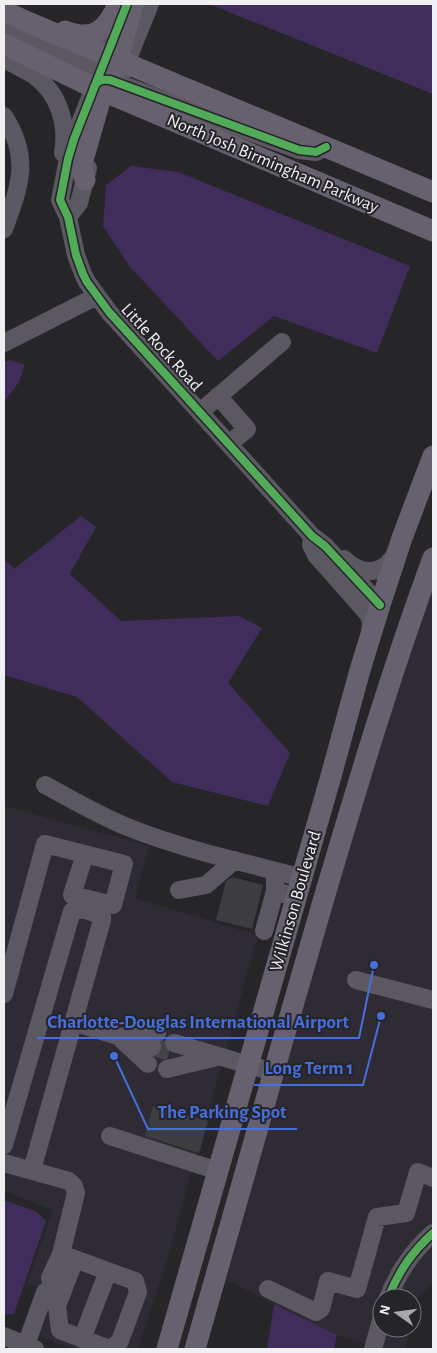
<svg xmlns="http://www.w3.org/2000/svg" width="437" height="1353" viewBox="0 0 437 1353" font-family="'Alegreya Sans',sans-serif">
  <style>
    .built { fill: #2f2b35 }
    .green { fill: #412d5c }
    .building { fill: #3d3d3f }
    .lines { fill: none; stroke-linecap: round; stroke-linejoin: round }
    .minor-tunnel { stroke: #444346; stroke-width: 18; stroke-dasharray: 18 9; stroke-linecap: butt }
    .minor { stroke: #5c5862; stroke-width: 18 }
    .major { stroke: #67616f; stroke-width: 21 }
    .cycleway-casing { stroke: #252429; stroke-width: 11 }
    .cycleway { stroke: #51ab58; stroke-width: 8 }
    .labels { text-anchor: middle; stroke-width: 4; stroke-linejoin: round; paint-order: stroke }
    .street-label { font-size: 18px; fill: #f0eff2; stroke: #252429 }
    .leader { fill: none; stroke: #476edd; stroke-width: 2 }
    .callout-dot { fill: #476edd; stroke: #252429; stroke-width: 2 }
    .callout-label { font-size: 19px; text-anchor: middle; font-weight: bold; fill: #476edd; stroke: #252429; stroke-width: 4; stroke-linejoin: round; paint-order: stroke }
  </style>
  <rect width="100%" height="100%" fill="#262528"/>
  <path class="built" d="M433,575V1283L418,1298L412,1322V1298H382V1328H410L405,1349H383L337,1335L226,1280L338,881Z
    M4,806L149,846L135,898L258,935L165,1267L138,1349H72L39,1336L57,1291L46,1290L27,1283L53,1210L4,1191Z"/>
  <path class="green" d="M209,4H433V94Z
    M131,166L178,172L410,266L377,353L274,316L218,361L130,267L103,226L106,185Z
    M10,360L25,365L19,382L4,402V362Z
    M81,516L96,527L70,574L121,621L239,616L262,628L228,683L290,753L268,806L172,782L77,697L4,675V559L14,569Z
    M4,1200L37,1212L46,1221L14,1314H4Z
    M274,1304L337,1335L334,1349H267Z"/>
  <path class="building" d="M232,877L263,885L252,929L216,920L226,881Z
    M153,1106L208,1121L199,1153L145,1136Z"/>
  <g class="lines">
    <path class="minor-tunnel" d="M152,1047L172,1052"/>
    <path class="minor" d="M120,20L74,139L68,159L60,200L68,217L76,255L83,274L87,282L109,312L312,536L325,546L380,605
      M4,29L49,50L111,73
      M4,59C14,65 25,69 35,76C59,94 68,124 63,153
      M122,73L150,4
      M97,83L102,79L115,82L299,150L316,152L326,147
      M4,116C31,158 20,186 4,229
      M68,217L79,203L88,168
      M4,343L97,296
      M218,396L247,429L229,444
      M200,412L282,342
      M312,536L311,545L316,555L369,615L371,623L370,634
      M344,559C362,576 383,576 396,553
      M45,785C73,800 100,816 130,828C185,850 244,862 302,878
      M275,871V891L296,897
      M179,890L206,885L235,860
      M264,931L275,891
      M356,980L433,1000
      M4,994L45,844L124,864L113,905L72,895L85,854
      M73,1022L152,1047
      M127,1035L157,1033
      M121,1039L148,1064
      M174,1043L273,1072
      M167,1069L217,1057
      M110,1136L218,1171
      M4,1145L72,911C80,907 94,912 102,917V920L32,1170
      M4,1163L69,1181L74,1186L76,1193L61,1254L50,1278L51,1282
      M61,1254L135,1281L138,1292L120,1341L111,1349
      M75,1259L57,1306L60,1330L109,1349
      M268,1289L316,1312L321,1309L328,1281L357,1289L377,1217L406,1213L418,1172L433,1178
      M388,1298C399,1271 411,1253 433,1233
      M4,1336L35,1349
      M82,1339L108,1271
      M26,1345L45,1292L49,1290
      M373,1349L382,1317"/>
    <path class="major" d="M4,11L30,23L433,192
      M65,31C94,42 107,30 118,4
      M4,44L84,83L433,231
      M114,73L133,4
      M85,180L82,170L83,160L109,69L110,62L106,55
      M167,1349L331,776L360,670L380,605L402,538L433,456
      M195,1349C238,1199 280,1048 324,898C358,783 392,669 433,558"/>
    <g class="cycleway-casing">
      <path id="cycleway" d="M127,4L74,139L68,159L60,200L68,217L76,255L83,274L87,282L109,312L312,536L325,546L380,605
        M94,87C98,80 101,79 110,80L299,150L316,152L326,147
        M388,1298C399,1271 411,1253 433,1233"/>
    </g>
    <use href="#cycleway" class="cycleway"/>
  </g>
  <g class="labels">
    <g class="street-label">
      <text transform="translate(273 163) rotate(23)" y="6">North Josh Birmingham Parkway</text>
      <text transform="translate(162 347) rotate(48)" y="6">Little Rock Road</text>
      <text transform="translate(295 901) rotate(-74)" y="6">Wilkinson Boulevard</text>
    </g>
  </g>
  <path class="leader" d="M374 965L359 1038H37M381 1016L363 1085H254M114 1056L148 1129H297"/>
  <g class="callout-dot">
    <circle cx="374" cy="965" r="5"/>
    <circle cx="381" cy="1016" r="5"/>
    <circle cx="114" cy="1056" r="5"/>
  </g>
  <g class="callout-label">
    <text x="198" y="1028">Charlotte-Douglas International Airport</text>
    <text x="309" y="1074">Long Term 1</text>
    <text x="222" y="1118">The Parking Spot</text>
  </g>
  <rect width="437" height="1353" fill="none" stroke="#f0eff2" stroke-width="10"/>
  <g transform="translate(397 1313) rotate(284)"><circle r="24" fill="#252429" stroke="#767579"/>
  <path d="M0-4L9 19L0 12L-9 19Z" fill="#a9a8ab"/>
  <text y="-8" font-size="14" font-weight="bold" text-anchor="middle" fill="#f0eff2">N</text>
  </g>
</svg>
